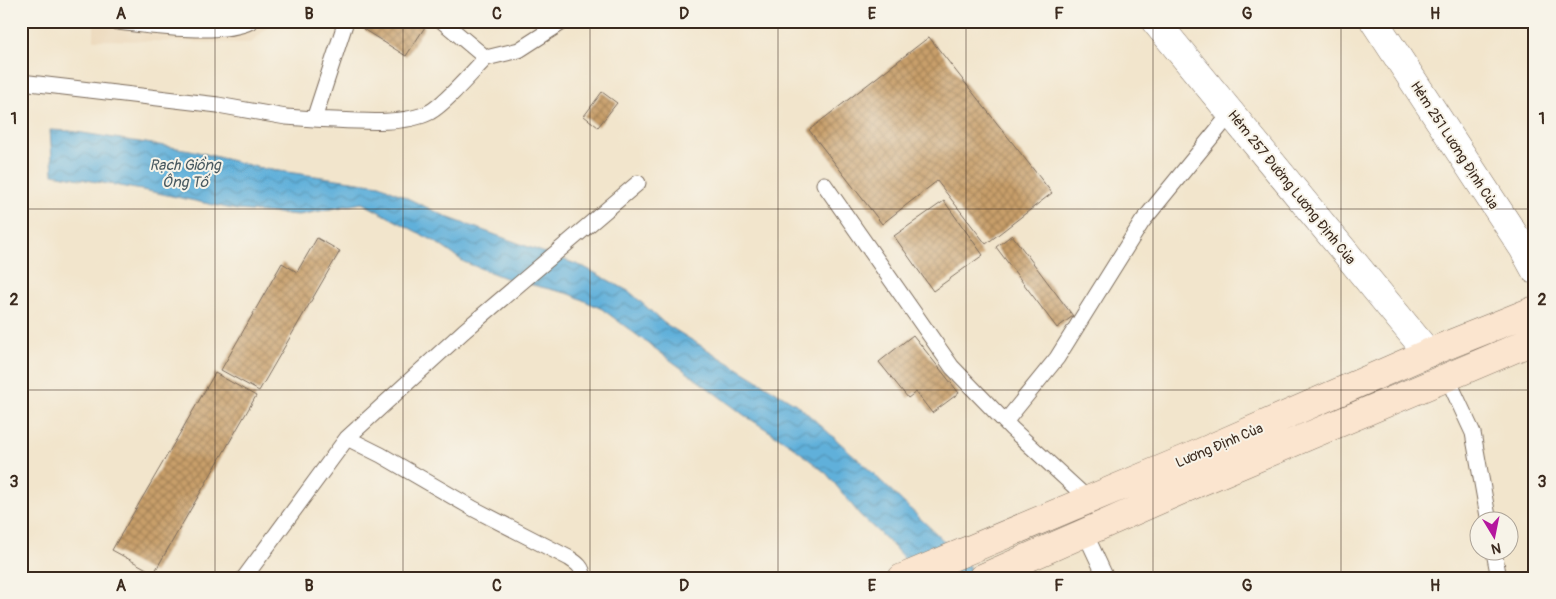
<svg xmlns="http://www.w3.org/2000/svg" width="1556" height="599" viewBox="0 0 1556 599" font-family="Pangolin,sans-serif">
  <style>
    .built { fill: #ecd8ba }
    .water { fill: url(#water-waves); stroke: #4e6d7c }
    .building { fill: url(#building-cross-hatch) }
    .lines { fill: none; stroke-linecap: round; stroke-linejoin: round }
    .lane-casing { stroke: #7b6b5b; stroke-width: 17 }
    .street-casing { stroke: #7b6b5b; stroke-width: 29 }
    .secondary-casing { stroke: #7b6b5b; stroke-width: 29 }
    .lane { stroke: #fff; stroke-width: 15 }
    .street { stroke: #fff; stroke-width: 28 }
    .secondary { stroke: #fbe5cf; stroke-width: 28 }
    .grid { fill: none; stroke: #3b2a1e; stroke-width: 1; stroke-opacity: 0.55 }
    .labels { text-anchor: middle; stroke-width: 4; stroke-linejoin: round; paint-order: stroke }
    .street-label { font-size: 14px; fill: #3b2a1e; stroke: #f7f3e8 }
    .water-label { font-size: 15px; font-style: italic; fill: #485960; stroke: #f7f3e8 }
    .neatline { fill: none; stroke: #3b2a1e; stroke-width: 2 }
    .grid-label { font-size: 16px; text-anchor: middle; font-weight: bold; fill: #3b2a1e }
  </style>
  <defs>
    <pattern id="water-waves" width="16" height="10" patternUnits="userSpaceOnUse" patternTransform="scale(1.25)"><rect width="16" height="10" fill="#60b0da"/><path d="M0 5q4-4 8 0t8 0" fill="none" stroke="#508fb0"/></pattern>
    <pattern id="building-cross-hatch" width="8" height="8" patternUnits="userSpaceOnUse" patternTransform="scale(1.25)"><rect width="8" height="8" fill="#c89f6a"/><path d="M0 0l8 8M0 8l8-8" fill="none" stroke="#a48257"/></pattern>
  </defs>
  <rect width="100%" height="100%" fill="#f7f3e8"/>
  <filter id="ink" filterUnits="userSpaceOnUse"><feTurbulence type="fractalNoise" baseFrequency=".02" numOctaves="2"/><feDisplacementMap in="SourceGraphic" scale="10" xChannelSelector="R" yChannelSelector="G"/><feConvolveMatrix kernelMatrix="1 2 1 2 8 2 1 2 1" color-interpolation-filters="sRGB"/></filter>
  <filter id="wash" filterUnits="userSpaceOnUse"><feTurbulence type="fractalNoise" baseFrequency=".0096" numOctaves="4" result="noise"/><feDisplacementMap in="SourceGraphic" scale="20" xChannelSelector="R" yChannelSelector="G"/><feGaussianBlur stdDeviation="1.12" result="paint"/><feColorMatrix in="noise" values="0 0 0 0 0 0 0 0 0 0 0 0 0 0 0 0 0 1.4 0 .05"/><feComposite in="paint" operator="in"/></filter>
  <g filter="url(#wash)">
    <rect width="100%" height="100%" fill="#f2e5cc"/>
    <path class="built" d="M94,21H274L251,43L94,40Z"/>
    <path class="water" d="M50,130L70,131L190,150L265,169L380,185L449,218L584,267L630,292L664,323L799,406L860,461L966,562L976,578H921L894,547L860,515L827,474L792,446L744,415L602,309L570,294L508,279L464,262L434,241L362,203L299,215L237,210L153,192L53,174Z"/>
    <g id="blocks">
      <path class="building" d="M368,21H416L425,27L406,56L363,29Z
        M929,37L1052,193L986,244L937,181L882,224L809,130Z
        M602,92L617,103L598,127L584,116Z
        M944,201L983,255L933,291L894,236Z
        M1012,235L1073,316L1057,328L996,247Z
        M317,238L340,251L259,391L221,370L282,263L297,272Z
        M913,335L959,393L932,413L916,392L908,398L879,362Z
        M215,373L256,396L154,573L112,550Z"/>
    </g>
  </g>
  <g filter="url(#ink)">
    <use href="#blocks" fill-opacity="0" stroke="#7b6b5b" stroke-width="1"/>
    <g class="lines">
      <g class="lane-casing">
        <path id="lane" d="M110,21C143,25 223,37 251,21
          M442,21L486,58L519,50L564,21
          M21,82L218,105L286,117L314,119L346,21
          M314,119C347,120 401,127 430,112C446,103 472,72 486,58
          M824,184L952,367L1012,429L1089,500
          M1447,377L1473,433L1489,522
          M1005,422L1057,358L1142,222L1231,113
          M347,438L381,455L474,509L569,558C577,563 584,568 583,578
          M1085,533L1106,578
          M1494,552L1499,578
          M244,578L347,438L464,331L638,183"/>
      </g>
      <g class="street-casing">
        <path id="street" d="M1155,21L1428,353
          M1374,21L1523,248L1535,270"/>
      </g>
      <g class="secondary-casing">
        <path id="secondary" d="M902,578L1188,458L1428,353L1535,310
          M982,578L1200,482L1535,340"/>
      </g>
      <use href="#lane" class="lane"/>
      <use href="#street" class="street"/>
      <use href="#secondary" class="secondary"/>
    </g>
  </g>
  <path class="grid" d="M215,21V578M403,21V578M590,21V578M778,21V578M966,21V578M1153,21V578M1341,21V578M21,209H1535M21,390H1535"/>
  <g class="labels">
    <g class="street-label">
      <text transform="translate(1455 145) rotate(57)" y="5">Hẻm 251 Lương Định Của</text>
      <text transform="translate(1292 187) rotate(51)" y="5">Hẻm 257 Đường Lương Định Của</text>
      <text transform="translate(1219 445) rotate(-23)" y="5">Lương Định Của</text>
    </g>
    <g class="water-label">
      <text x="185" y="170">Rạch Giồng<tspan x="185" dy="17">Ông Tố</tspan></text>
    </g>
  </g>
  <rect width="1556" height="599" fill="none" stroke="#f7f3e8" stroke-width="55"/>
  <g transform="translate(1494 536) rotate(170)"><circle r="24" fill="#f7f3e8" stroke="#aca397"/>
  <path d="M0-4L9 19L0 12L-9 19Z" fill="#b5179e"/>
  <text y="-8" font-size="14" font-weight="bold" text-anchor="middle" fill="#3b2a1e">N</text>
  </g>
  <rect x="28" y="28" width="1500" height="544" class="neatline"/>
  <g class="grid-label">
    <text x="121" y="19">A</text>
    <text x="309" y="19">B</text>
    <text x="497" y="19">C</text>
    <text x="684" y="19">D</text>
    <text x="872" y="19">E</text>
    <text x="1059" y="19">F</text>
    <text x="1247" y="19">G</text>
    <text x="1435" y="19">H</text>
    <text x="14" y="124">1</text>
    <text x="1542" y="124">1</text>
    <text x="14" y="305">2</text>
    <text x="1542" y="305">2</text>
    <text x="14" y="487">3</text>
    <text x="1542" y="487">3</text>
    <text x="121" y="591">A</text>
    <text x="309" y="591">B</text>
    <text x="497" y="591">C</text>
    <text x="684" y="591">D</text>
    <text x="872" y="591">E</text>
    <text x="1059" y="591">F</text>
    <text x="1247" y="591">G</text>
    <text x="1435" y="591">H</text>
  </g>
</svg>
